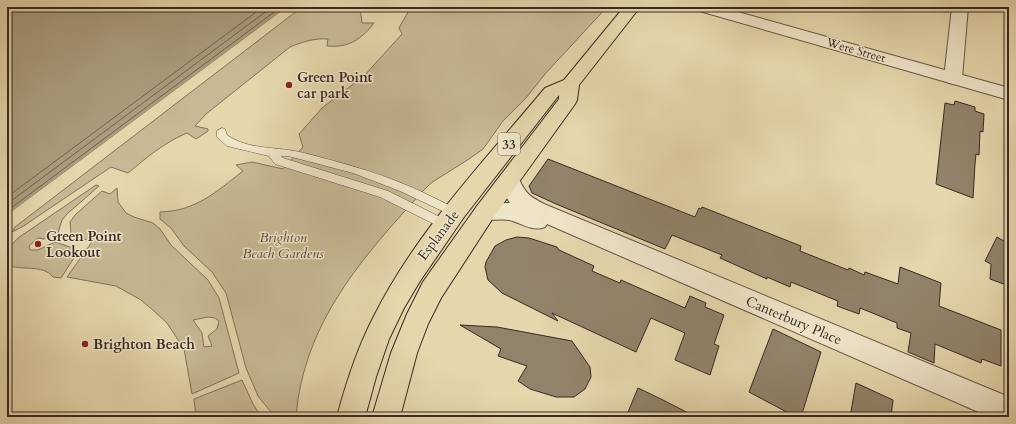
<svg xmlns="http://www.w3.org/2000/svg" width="1016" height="424" viewBox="0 0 1016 424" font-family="Cardo,serif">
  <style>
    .green { fill: #c7b994; stroke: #7f725c; fill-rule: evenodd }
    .water { fill: #aa9c7d; stroke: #7c6e59 }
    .pier { fill: #e5d6ab }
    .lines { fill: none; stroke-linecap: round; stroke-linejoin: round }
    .shore { stroke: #706350; stroke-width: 1 }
    .building { fill: #91836a; stroke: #372a24 }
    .service-casing { stroke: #625546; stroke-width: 1 }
    .minor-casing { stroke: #625546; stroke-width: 2 }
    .tertiary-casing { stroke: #625546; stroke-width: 2 }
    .primary-casing { stroke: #372a24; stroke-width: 2 }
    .service { fill: #eee4c8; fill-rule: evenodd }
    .minor { fill: #eee4c8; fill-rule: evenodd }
    .tertiary { fill: #eee4c8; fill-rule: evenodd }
    .primary { fill: #e5d6ab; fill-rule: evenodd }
    .poi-dot { fill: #8f2418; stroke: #eee4c8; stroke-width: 1.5 }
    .labels { text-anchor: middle; stroke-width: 3; stroke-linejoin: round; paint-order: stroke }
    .far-street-label { font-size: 12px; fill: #372a24; stroke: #eee4c8 }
    .shield { fill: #eee4c8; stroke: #6e6255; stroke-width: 1 }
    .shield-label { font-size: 13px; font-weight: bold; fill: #372a24 }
    .poi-label { font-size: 14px; font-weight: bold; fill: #372a24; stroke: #eee4c8; text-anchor: start }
    .street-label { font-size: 14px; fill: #372a24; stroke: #eee4c8 }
    .park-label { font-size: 14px; font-style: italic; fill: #54473a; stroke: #eee4c8 }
  </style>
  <rect width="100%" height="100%" fill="#e5d6ab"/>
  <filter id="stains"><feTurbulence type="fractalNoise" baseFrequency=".005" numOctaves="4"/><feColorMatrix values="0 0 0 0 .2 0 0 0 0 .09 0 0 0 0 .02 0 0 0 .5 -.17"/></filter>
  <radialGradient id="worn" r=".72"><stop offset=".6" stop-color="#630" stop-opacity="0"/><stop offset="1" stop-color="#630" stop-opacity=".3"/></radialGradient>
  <path class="green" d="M302,7H360L362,23H374C361,40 348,48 327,46L328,39C314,38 302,42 290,47L206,114L195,126L208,129V131L196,139L187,133C165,142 146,158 128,173L111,167L22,227L12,232L15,227Z
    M411,7H607L545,74L526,98L503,121L483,149L469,159L431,183L423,191C362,258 304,322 296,417H275L258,396L246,368L226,293L212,272L184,246L171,228L160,219V212C196,211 216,192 243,171L236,165L252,162L283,169L303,147L299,134L322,108L364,76L402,34L399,28Z
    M96,185L99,186L67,214L62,220L58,233L44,239L38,238L29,246L30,250H38L55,242L79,250L61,278L53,277C43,264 21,271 7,265V250L18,238Z
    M117,188L118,202L126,213L134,217L153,223L160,229L171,245L208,280L219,298L239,373L192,394L184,349L167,323L154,311L141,300L116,286L67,277L92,242L71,234L70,222L75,215L102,191L110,194ZM208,317L215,318L219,321L217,329L208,336L212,346L204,347L202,333L193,320Z
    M242,380L253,404L261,417H196L194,399Z"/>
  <path class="water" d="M7,7H287L7,215Z"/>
  <path class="pier" d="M287,7H289L288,8L268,24L7,218V215Z"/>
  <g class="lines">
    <path class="shore" d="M7,197L263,7
      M7,204L272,7
      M7,211L281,7"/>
  </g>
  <path class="building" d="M955,101L975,107V111L984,114L983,132L980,131L979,155L976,154L975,164L973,198L936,184L945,103L954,105Z
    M548,159L695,217L699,208L701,209L702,207L801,246L800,251L848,270L849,268L864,275L865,272L898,284L900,267L941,283L939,306L1001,330V366L982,359L981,363L935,344L934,363L908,352L911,333L897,328V323L860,308L859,314L837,306L838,301L791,282L790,287L767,277V279L720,258L722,255L672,235L665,249L556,204L532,193L529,186Z
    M517,237L529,238L557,247L559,250L594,266L592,271L620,283L621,280L685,308L690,296L706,303L705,307L724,315L714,344L719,346L710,375L675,360L685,333L651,318L636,352L552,313L558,321L502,293L488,280L485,267L486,262L495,246L506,240Z
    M997,237L1009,244V286L990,279L991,264L985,261Z
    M460,325L497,327L572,341L590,367L591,377L585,389L574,397H556L530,389L518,381L527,366L498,356L501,349Z
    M773,329L821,352L801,417H796L749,392Z
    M856,383L893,400L891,417H850Z
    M638,388L663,400L696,417H626Z"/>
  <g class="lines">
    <g class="service-casing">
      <path id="service" d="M222,128L225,129L227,135C250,151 278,146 304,153C339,162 373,171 406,185C424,192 442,202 459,210L461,213L459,216L455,217L400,191L353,173L288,156H281L283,158L388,191L450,222L452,225L450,228L446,229L442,228L380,197L275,164L269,156L227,146L217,137V131Z"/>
    </g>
    <g class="minor-casing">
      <path id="minor" d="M952,7H968L962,78L959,82L953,84L947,82L944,78Z
        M509,172L516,174C526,192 525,194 544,204L1009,397V417H990L547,224L545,227C532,232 522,223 509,220C498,218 488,222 477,218L474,212L477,206L485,203H510L502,190L498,180L502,174Z"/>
    </g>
    <g class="tertiary-casing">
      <path id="tertiary" d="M694,7H720L1009,88V100L696,10Z"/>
    </g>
    <g class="primary-casing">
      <path id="primary" d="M624,7H640L579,85L577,100L575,104L493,218L441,298L428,324L417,353L400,417H372L391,353L407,314L423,282L477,206L559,99V95L464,217L420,281L404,308L389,339L376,377L365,417H337C346,383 357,349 373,318C415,233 485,160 545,88L564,80Z"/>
    </g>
    <use href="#service" class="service"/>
    <use href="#minor" class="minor"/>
    <use href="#tertiary" class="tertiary"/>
    <use href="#primary" class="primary"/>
  </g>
  <g class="poi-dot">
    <circle cx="289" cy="85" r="4"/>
    <circle cx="38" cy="244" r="4"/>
    <circle cx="85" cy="344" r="4"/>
  </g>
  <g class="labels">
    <g class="far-street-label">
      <text transform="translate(856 50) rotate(16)" y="4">Were Street</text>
    </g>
    <rect class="shield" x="498" y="133" width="22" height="22" rx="3"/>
    <g class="shield-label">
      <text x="509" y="149">33</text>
    </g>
    <g class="poi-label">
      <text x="297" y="82">Green Point<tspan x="297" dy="16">car park</tspan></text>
      <text x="46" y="241">Green Point<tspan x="46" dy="16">Lookout</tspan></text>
      <text x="93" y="349">Brighton Beach</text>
    </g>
    <g class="street-label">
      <text transform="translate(438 235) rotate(-53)" y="5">Esplanade</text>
      <text transform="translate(794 320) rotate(23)" y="5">Canterbury Place</text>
    </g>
    <g class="park-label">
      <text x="283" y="242">Brighton<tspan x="283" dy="16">Beach Gardens</tspan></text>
    </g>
  </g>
  <rect width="1016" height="424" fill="none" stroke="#e5d6ab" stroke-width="24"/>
  <rect x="8" y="8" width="1000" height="408" fill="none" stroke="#372a24" stroke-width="2"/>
  <rect x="12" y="12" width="992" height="400" fill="none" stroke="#372a24"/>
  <rect width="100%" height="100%" filter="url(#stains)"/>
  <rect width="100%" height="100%" fill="url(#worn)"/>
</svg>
